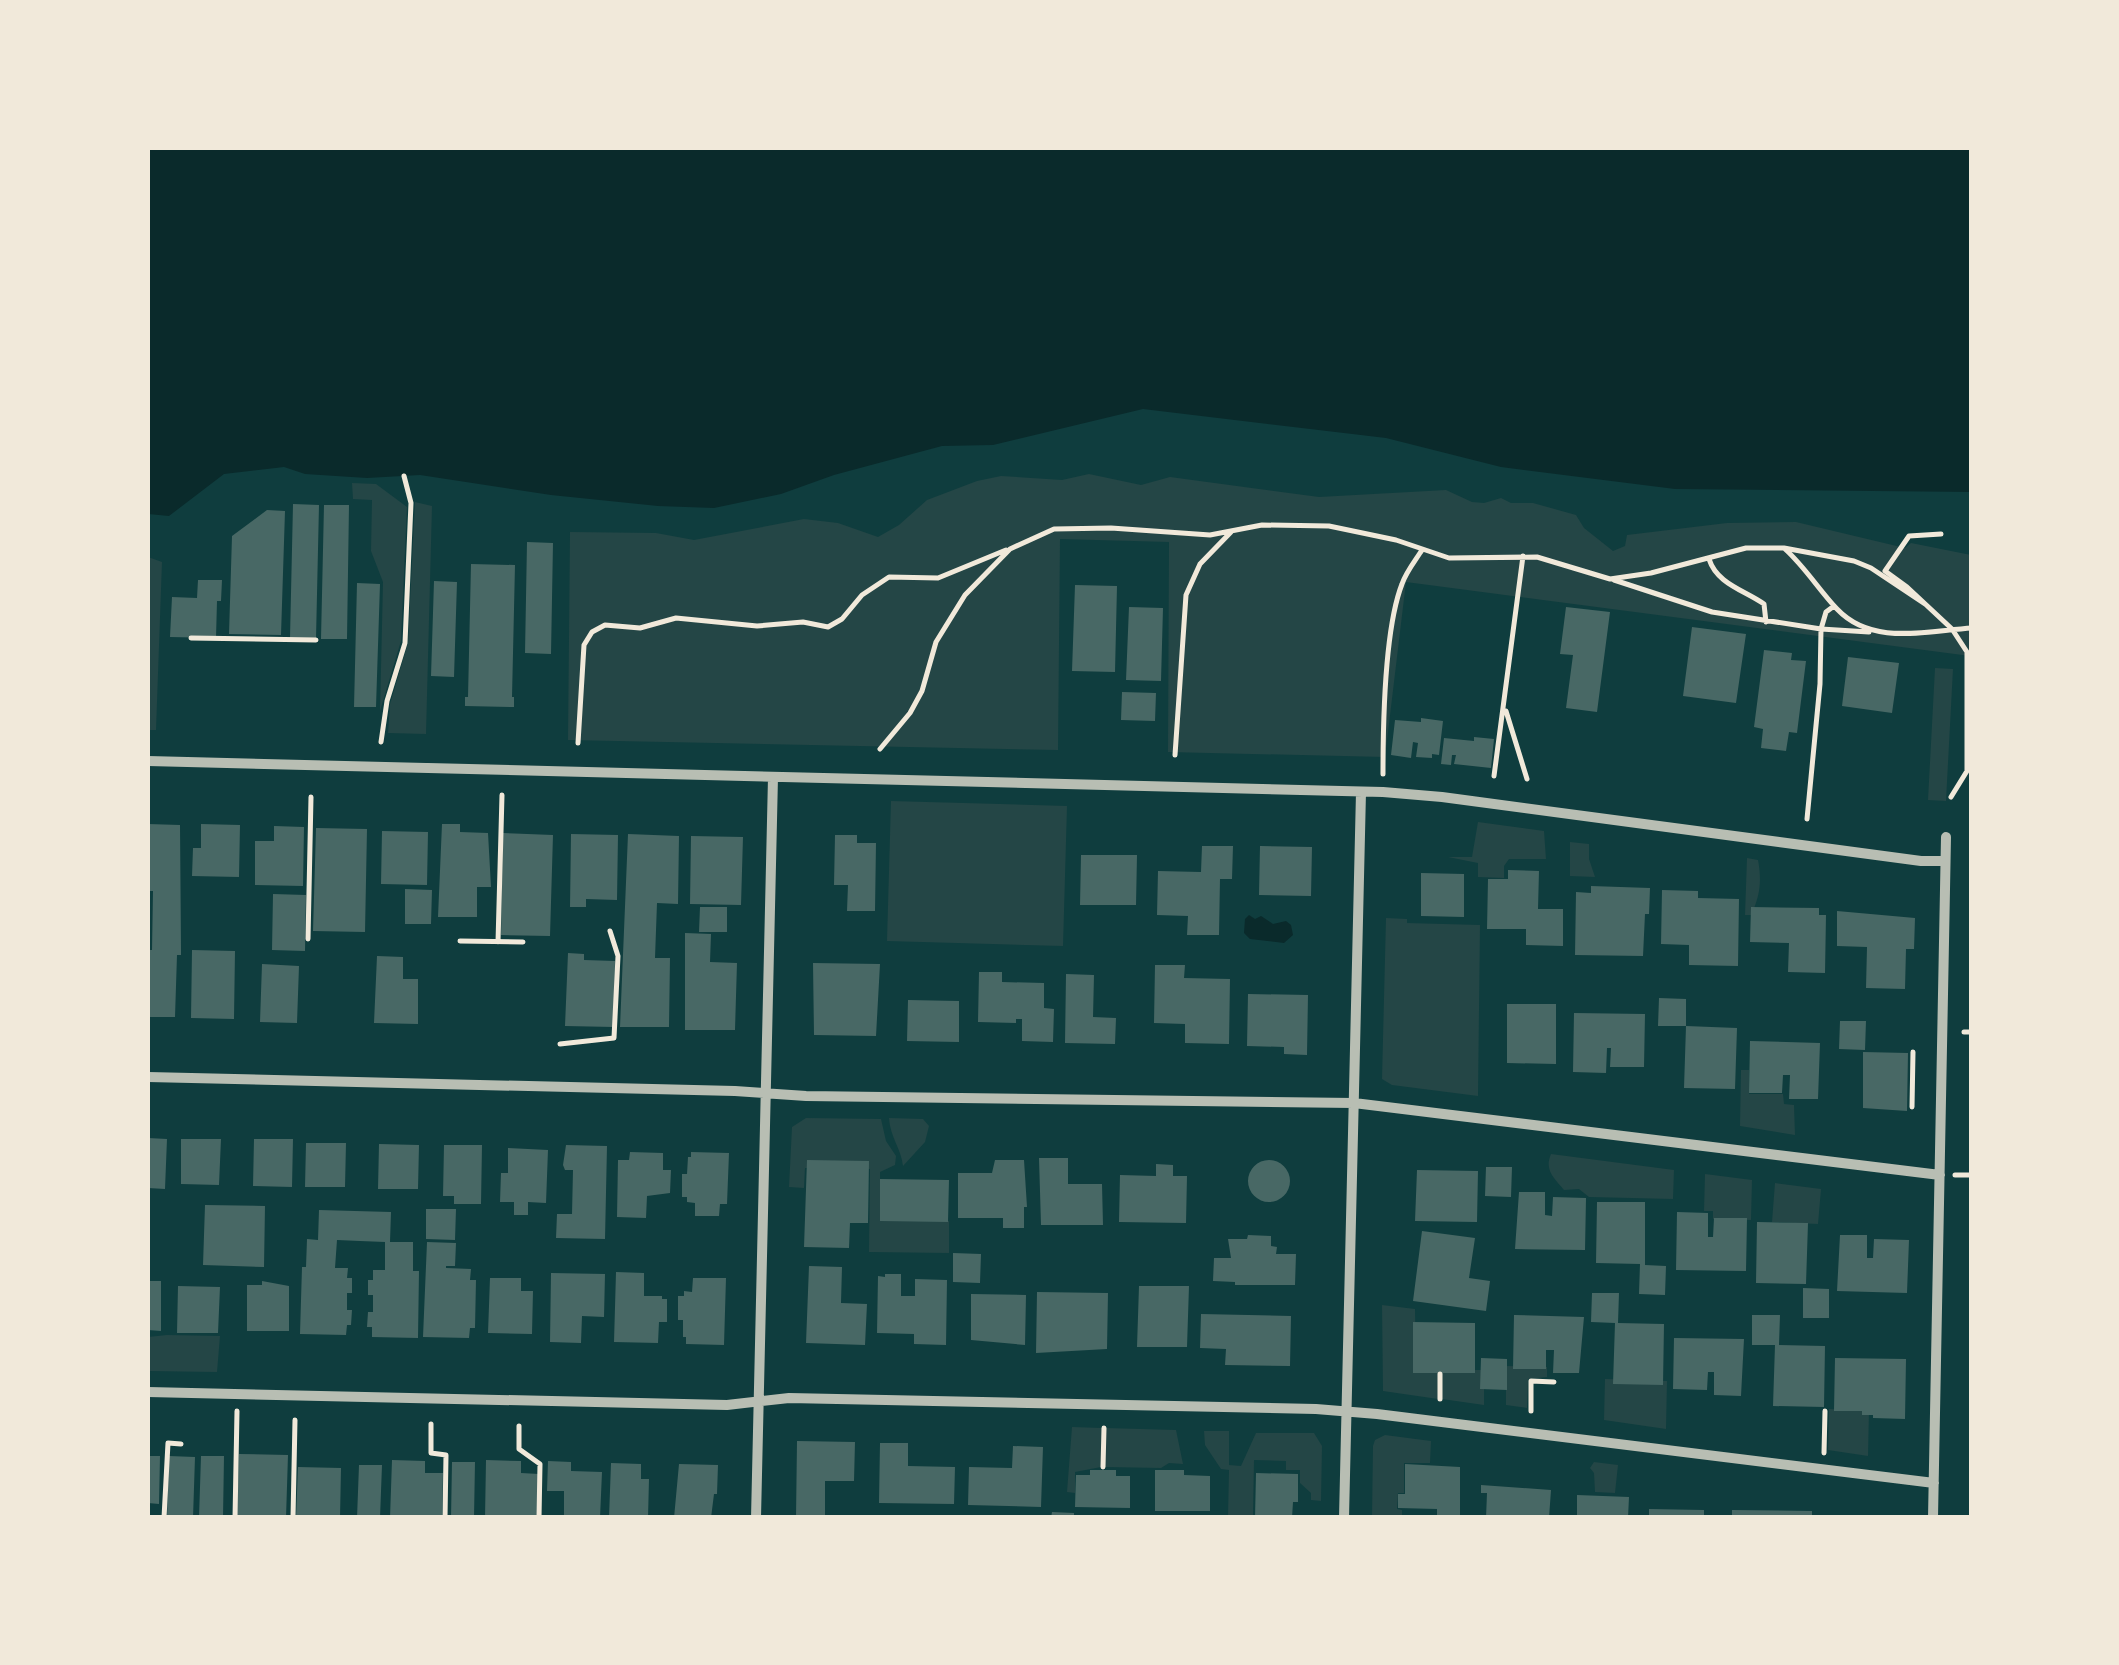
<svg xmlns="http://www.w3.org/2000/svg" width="2119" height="1665" viewBox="0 0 2119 1665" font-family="'Golos Text',sans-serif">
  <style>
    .green { fill: #244646 }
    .water { fill: #0a2a2b }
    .building { fill: #486865 }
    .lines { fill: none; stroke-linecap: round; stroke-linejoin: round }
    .path { stroke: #f1e9da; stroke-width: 5 }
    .minor { stroke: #b8beb3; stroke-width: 10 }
  </style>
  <rect width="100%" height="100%" fill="#0f3d3e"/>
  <path class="green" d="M1089,474L1141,485L1170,477L1319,497L1446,490L1472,502L1484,503L1501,498L1511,503H1533L1576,515L1584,528L1613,551L1625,546L1627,535L1727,523L1796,522L1905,548L1911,543L1971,555L1970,656L1406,582L1385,757L1168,752L1169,542L1060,539L1058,750L568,740L570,532L656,533L694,540L804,519L838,523L878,537L899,525L927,500L977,481L1001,476L1062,480Z
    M352,483L376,484L407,507L401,641L380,711L383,582L371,551L372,500L353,499Z
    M415,502L432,506L426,734L388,733L390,704L408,643Z
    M148,557L162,562L156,730H148Z
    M1935,668L1953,669L1946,801L1928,800Z
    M891,801L1067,806L1063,946L887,941Z
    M1478,822L1544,831L1546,859H1509L1504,866V878L1478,877V863L1448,857H1472Z
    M1570,842L1589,844V859L1595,877L1570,876Z
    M1747,858L1758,860C1762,881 1760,896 1751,915H1745Z
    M1386,918L1407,919V923L1480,925L1478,1096L1392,1085L1382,1079Z
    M1741,1070H1749V1094H1783L1784,1104L1794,1105L1795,1135L1740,1126Z
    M806,1118L881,1119L886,1141L896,1156L895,1165L880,1172V1220L949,1221V1253L869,1252L870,1169L805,1168L804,1188L789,1187L792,1127Z
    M889,1118L923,1119L929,1126L925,1142L903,1166C901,1148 890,1137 889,1118Z
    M1551,1154L1674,1170L1673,1199L1589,1197L1579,1189L1564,1190C1554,1178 1544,1170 1551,1154Z
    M1705,1174L1752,1180L1751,1220L1713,1219V1211H1704Z
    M1775,1183L1821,1189L1818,1224L1772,1222Z
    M1382,1305L1415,1309L1416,1369L1439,1370L1438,1399L1383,1391Z
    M167,1335L220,1336L217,1372L148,1371V1337Z
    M1506,1366L1547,1367V1377L1528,1379L1527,1408L1506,1405Z
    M1442,1370H1484V1405L1442,1399Z
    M1605,1379L1667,1381L1666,1429L1604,1420Z
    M1829,1409L1869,1411L1868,1456L1828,1450Z
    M1072,1427L1102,1428L1101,1467L1075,1472V1493L1067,1492Z
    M1105,1428L1176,1430L1183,1464L1169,1463L1161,1468L1105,1467Z
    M1204,1431H1229V1465L1241,1466L1256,1433H1314L1322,1446L1321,1501L1311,1500V1493L1300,1483V1470H1286V1461L1254,1460L1253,1517H1228L1229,1470L1221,1469L1205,1445Z
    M1385,1435L1431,1441L1430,1463H1404V1493H1398L1397,1509L1402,1510V1517H1372L1373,1446L1375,1440Z
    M1594,1462L1618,1465L1615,1493L1595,1492L1594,1473L1590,1468Z"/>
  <path class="water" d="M148,148H1971V492L1675,489L1501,467L1386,438L1143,409L993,445L942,446L834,475L781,494L714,508L658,506L551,495L420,475L367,478L305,474L284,467L224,474L169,516L148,514Z
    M1249,915L1255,919L1261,916L1273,924L1286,921L1291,925L1293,935L1284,943L1250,939L1244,933L1245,919Z"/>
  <path class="building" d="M293,504L319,505L316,639L290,638Z
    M324,505H349L347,639H321Z
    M267,510L285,511L281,635L229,634L232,536Z
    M527,542L553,543L551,654L525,653Z
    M471,564L515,565L512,697H514V707L465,706V697H468Z
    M198,580H222L221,601H217L216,638L170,637L172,597L197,598Z
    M434,581L457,582L454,677L431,676Z
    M357,583L380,584L376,707H354Z
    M1075,585L1117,586L1115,672L1072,671Z
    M1129,607L1163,608L1161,681L1126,680Z
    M1566,607L1610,612L1597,712L1566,708L1573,655L1560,654Z
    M1692,627L1746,634L1736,703L1683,696Z
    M1764,650L1792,653L1791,660L1806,661L1797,733L1789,732L1786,751L1761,748L1763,729L1754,727Z
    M1848,657L1899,663L1892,713L1842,706Z
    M1122,692L1156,693L1155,721L1121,720Z
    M1421,718L1443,721L1439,755L1432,754V758L1416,757L1418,743L1413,742L1411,758L1391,755L1395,720L1421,722Z
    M1474,737L1494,739L1491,768L1454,764L1456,755H1452L1451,765L1441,764L1444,738L1474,741Z
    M148,824L180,825L181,950V955H177L175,1017H148V950H152L153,891H148Z
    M201,824L240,825L239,877L192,876L193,848H201Z
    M442,824H460V832L488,833L491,887H477V917H438Z
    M274,826L304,827L303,886L255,885V841H274Z
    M316,828L367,829L365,932L313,931Z
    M382,831L428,832L427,885L381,884Z
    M503,833L553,835L550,936L501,935Z
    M571,834L618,835L617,900L586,899V907H570Z
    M628,834L679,836L678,904L657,903L655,958H670L669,1027H620Z
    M835,835H857V843H876L875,911H847L848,885H834Z
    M691,836L743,837L741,905L690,904Z
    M1202,846H1233L1232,879H1220L1219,935H1187L1188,916L1157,915L1158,871L1201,872Z
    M1260,846L1312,847L1311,896L1259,895Z
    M1081,855H1137L1136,905H1080Z
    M1508,870L1539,871L1538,909H1563V946L1526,945V929H1487L1488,879H1508Z
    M1421,873L1464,874V917L1421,916Z
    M1591,886L1650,888L1649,914H1645L1643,956L1575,955L1576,892L1591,893Z
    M405,889L432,890L431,924H405Z
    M1662,890L1698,891V898L1739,899L1738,966L1689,965V945L1661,944Z
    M273,894L306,895L305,951L272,950Z
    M700,907H727V932H699Z
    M1751,907L1819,908V915H1826L1825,973L1788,972L1789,943L1750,942Z
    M1837,911L1915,918L1914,949H1906L1905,989L1866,988L1867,947L1837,946Z
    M685,933L711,934L710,962L737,963L735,1030H685Z
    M192,950L235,951L234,1019L191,1018Z
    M568,953L584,954V960L615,961L614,1027L565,1026Z
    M377,956L403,957V979H418V1024L374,1023Z
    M813,963L880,964L876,1036L814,1035Z
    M262,964L299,966L297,1023L260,1022Z
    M1155,965H1185L1184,978L1230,979L1229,1044L1185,1043V1024L1154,1023Z
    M979,972H1002V982L1044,983V1008L1054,1009L1053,1042L1022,1041V1019H1016V1023L978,1022Z
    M1066,974L1094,975L1093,1017L1116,1018L1115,1044L1065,1043Z
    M1248,994L1308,995L1307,1055L1284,1054V1047L1247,1046Z
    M1659,998L1686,999V1026H1658Z
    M908,1000L959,1001V1042L907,1041Z
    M1507,1004H1556V1064L1507,1063Z
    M1574,1013L1645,1014L1644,1067H1610L1611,1048H1607L1606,1073L1573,1072Z
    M1840,1021H1866L1865,1050L1839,1049Z
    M1686,1026L1737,1028L1735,1089L1684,1088Z
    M1750,1041L1820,1043L1818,1099H1789L1790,1075H1783L1782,1093H1749Z
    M1863,1052L1908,1053L1907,1111L1863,1108Z
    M148,1138L167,1139L165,1189L148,1188Z
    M181,1139H221L219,1185L181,1184Z
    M254,1139H293L292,1187L253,1186Z
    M306,1143H346L345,1187H305Z
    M379,1144L419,1145L418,1189H378Z
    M444,1145H482L481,1204H454V1196H443Z
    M566,1145L607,1146L605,1239L556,1238L557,1214H572L573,1170H565L563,1165Z
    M508,1148L548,1150L546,1203L528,1202V1215H514V1202H500L501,1173H508Z
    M630,1152L663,1153V1170H671L670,1193L647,1196L646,1218L617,1217L618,1160H629Z
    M691,1152L729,1153L727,1204H720L719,1216H695V1203L687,1202V1197H682V1174H687L688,1157H691Z
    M1039,1158H1068V1184H1102L1103,1225H1041Z
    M1248 1181a21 21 0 1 1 42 0a21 21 0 1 1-42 0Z
    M807,1160L869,1161L868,1223H850L849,1248L804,1247Z
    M995,1160H1024L1027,1207H1024V1228H1003V1218H958V1173H992Z
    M1156,1164L1173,1165V1176H1187L1186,1223L1119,1222L1120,1175L1156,1176Z
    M1486,1167H1512L1511,1197L1485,1196Z
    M1417,1170L1478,1171L1477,1222L1415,1221Z
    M880,1179L949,1180L948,1222L880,1221Z
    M1519,1192H1545V1215L1552,1216L1553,1197L1586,1198L1585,1250L1515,1249Z
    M1597,1202H1645V1265L1666,1266L1665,1295L1639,1294L1640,1264L1596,1263Z
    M205,1205L265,1206L264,1267L203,1265Z
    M426,1209H456L455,1240L426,1239Z
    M319,1210L391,1212L390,1242H413V1271H419L418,1338L372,1337V1327H367L368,1312H373V1295H368V1280H373V1270H385V1242L360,1241L337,1240L335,1268H348L347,1278H352V1293H347V1310H352L351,1325H347L346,1335L300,1334L302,1267H306L307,1239L318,1240Z
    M1677,1212L1708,1213V1237H1713L1714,1218H1747L1746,1271L1676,1270Z
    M1757,1222L1808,1223L1806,1284L1756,1283Z
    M1422,1231L1475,1238L1469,1278L1490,1281L1486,1311L1413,1301Z
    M1248,1235L1271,1236V1246L1277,1247L1276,1254H1296L1295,1285H1235V1282L1213,1281L1214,1258H1231L1228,1239H1247Z
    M1840,1235H1867V1258H1873L1874,1239L1909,1240L1907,1293L1837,1291Z
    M427,1242L456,1243L455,1266H446V1268L471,1269L470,1280H476L475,1328H470L469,1338L423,1337Z
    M953,1253L981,1254L980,1283L953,1282Z
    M809,1266L842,1267L841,1303L867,1304L865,1345L806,1343Z
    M616,1272L644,1273V1296H662V1299H667V1322H659L658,1343L614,1342Z
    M551,1273L605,1274L604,1317L582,1316L581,1343L550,1342Z
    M885,1274H901V1296H915V1279L947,1280L946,1345L914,1344V1334L877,1333L878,1276L885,1277Z
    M490,1278H521V1291H533L532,1334L488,1333Z
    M693,1278H726L724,1345L686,1344V1337H683V1320H678V1296H684V1291L692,1292Z
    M148,1281H161V1331L148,1330Z
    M262,1281L289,1286V1331H247V1285H262Z
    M178,1286L220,1287L218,1333H177Z
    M1139,1286H1189L1187,1347H1137Z
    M1803,1288L1829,1289V1318H1803Z
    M1037,1292L1108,1293L1107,1349L1036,1353Z
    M1592,1293H1619L1618,1323L1664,1324L1663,1385L1613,1384L1615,1323L1591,1322Z
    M971,1294L1026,1295L1025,1345L971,1340Z
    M1201,1314L1291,1316L1290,1366L1225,1365L1226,1349L1200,1348Z
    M1514,1315L1584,1317L1579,1373H1553L1554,1350H1546V1369H1513Z
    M1752,1315H1780L1779,1345L1825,1346L1824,1407L1773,1406L1775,1345H1752Z
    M1413,1322L1475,1323V1373H1413Z
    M1674,1338L1744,1339L1741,1396L1714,1395V1372H1708L1707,1390L1673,1389Z
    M1481,1358L1507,1359V1390L1480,1389Z
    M1835,1358L1906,1359L1905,1419L1873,1418V1415H1862V1411H1834Z
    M797,1441L855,1442L854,1481H825V1518H796Z
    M880,1443H908V1466L955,1467L954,1504L879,1503Z
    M1013,1446L1043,1447L1041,1507L968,1505L969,1467L1012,1468Z
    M239,1454L288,1455L286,1518H237Z
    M148,1456H160L159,1504L148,1503Z
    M169,1456L195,1457L193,1518H167Z
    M201,1456H224L223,1518H199Z
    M392,1460L425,1461V1473H443L442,1518H390Z
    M486,1460L521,1461V1473L539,1474L538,1518H485Z
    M548,1461L571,1462V1471L602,1472L600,1518H564V1491H547Z
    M452,1462H475L474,1518H451Z
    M611,1463L641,1464V1479H649L648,1518H609Z
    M679,1464L718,1465L717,1494H714L711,1518H674Z
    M1405,1464L1460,1467V1518H1437V1509L1398,1508V1494H1405Z
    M359,1465H382L380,1518H357Z
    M298,1467L341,1468L340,1518H296Z
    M1090,1470H1116V1476H1130V1508L1075,1507L1076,1475H1090Z
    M1155,1470H1184V1475L1210,1476V1511H1155Z
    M1256,1473L1298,1474V1502H1293L1292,1518H1255Z
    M1481,1485L1551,1490L1549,1518H1486L1487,1493H1481Z
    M1577,1495L1629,1497L1628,1518H1577Z
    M1649,1509L1704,1510V1518H1649Z
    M1732,1510L1812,1511V1518H1732Z
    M1052,1512L1074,1513V1518H1051Z"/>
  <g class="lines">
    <path class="path" d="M1941,534L1909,536L1885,571L1907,587L1952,629L1967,652V771L1951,797
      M1785,549C1805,567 1819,590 1837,609C1872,646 1925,631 1972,628
      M1709,559C1717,584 1744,590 1764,604L1766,622
      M1614,580L1712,612L1821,629L1869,632
      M191,638L316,640
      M1506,711L1527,779
      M381,742L387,701L405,643L411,503L404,476
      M578,743L584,645L592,632L605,625L640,628L676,618L757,626L803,622L828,627L842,619L862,595L889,577L938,578L1006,550
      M880,749L910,713L922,691L936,642L965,595L1010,549L1054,529L1111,528L1210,535L1262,525L1329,526L1396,540L1449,558L1537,557L1610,579L1651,573L1746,548H1784L1854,561L1871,568L1925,604
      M1175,755L1186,595L1200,564L1231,532
      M1383,774C1383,724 1384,630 1402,584C1406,572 1415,561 1422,550
      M1494,776L1523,556
      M1807,819L1820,684L1821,629L1826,612L1834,606
      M308,939L311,797
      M460,941L523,942
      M498,942L502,795
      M1964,1032H1972
      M560,1044L614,1038L618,956L610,931
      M1912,1107L1913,1052
      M1955,1175H1972
      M1440,1399V1374
      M1531,1411V1381L1554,1382
      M431,1424V1453L446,1455L445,1518
      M519,1426V1449L540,1464L539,1518
      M1824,1453L1825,1411
      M1103,1467L1104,1428
      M164,1518L168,1443L181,1444
      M235,1518L237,1411
      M293,1518L295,1420"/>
    <path class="minor" d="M148,761L1383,792L1442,797L1921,861H1945
      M148,1077L735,1091L806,1096L1354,1103L1940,1175
      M148,1392L727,1405L789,1398L1316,1409L1377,1414L1934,1483
      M756,1518L773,777
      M1344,1518L1361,792
      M1933,1518L1946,837"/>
  </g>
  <rect width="2119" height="1665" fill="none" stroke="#f1e9da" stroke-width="300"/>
</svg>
